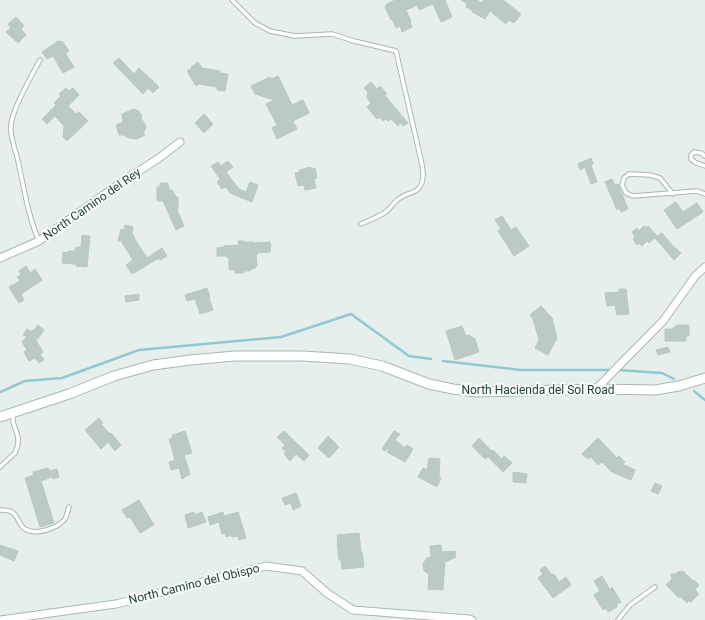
<svg xmlns="http://www.w3.org/2000/svg" width="705" height="620" viewBox="0 0 705 620" font-family="Roboto,sans-serif">
  <style>
    .lines { fill: none; stroke-linecap: round; stroke-linejoin: round }
    .stream { stroke: #8ec9d4; stroke-width: 2.5 }
    .building { fill: #bbcac4; stroke: #b8c9c2 }
    .service-casing { stroke: #a8b8b2; stroke-width: 5.5 }
    .minor-casing { stroke: #a8b8b2; stroke-width: 9 }
    .tertiary-casing { stroke: #a8b8b2; stroke-width: 11 }
    .service { stroke: #fff; stroke-width: 3.5 }
    .minor { stroke: #fff; stroke-width: 7 }
    .tertiary { stroke: #fff; stroke-width: 9 }
    .labels { text-anchor: middle; stroke-width: 4; stroke-linejoin: round; paint-order: stroke }
    .street-label { font-size: 12px; fill: #24423a; stroke: #f7fbf9 }
  </style>
  <rect width="100%" height="100%" fill="#e6efeb"/>
  <g class="lines">
    <path class="stream" d="M443,361L520,370H613
      M618,370L662,373L674,379
      M694,391L705,400
      M0,392L25,381L62,378L139,350L281,337L351,314L409,356L431,359"/>
  </g>
  <path class="building" d="M395,0H445L452,17L441,22L433,4L419,10L417,5L406,10L411,21L410,22L412,27L402,32L400,26L396,28L392,19L391,20L385,7L387,4Z
    M461,0H477L482,3L484,0H503L521,14L514,23L509,20L506,24L490,11L485,19L472,12L473,11L466,7L467,4Z
    M16,17L24,26L21,29L26,35L18,43L6,32L11,28L8,24Z
    M58,41L63,42L69,51L65,53L74,67L63,73L53,56L47,59L42,52Z
    M119,58L134,74L139,68L159,87L153,93L148,88L143,94L113,63Z
    M198,62L202,68L220,71V73L228,74L225,91L217,90V87L199,84L196,86L187,71L192,68L191,67Z
    M278,76L292,105L303,100L309,113L293,121L297,129L277,139L272,128L277,125L266,104L274,100L255,94L251,86L270,77L271,79Z
    M371,82L377,89L380,86L387,94L385,96L408,123L403,126L400,123L398,126L391,119L388,121L386,119L383,121L380,117L377,119L367,107L371,103L367,98L368,92L364,88Z
    M66,88L69,91L73,88L79,95L68,106L76,114L79,112L88,121L67,141L63,137L64,126L55,116L47,124L42,119L56,105L54,103L61,96L59,94Z
    M134,109L139,111L142,116L141,118L146,126L145,130L143,132L145,135L137,139L129,138L123,135H119L116,125L123,122L122,114Z
    M204,114L213,124L204,133L195,123Z
    M591,158L593,164L591,165L597,182L591,184L585,167L580,170L578,164Z
    M228,161L233,167L226,172L239,189L246,192L250,182L258,185L252,202L230,193L226,187L222,189L217,182L220,179L211,166L218,162L221,166Z
    M311,167V169L315,168L317,178L314,179L316,188L305,190L304,185L298,186L295,173L300,172L299,170Z
    M612,179L615,185L618,184L628,209L621,212L620,208L617,210L605,182Z
    M160,183H168L169,189L173,191L176,197H178V208L177,210L184,226L176,230L163,201H157V187H160Z
    M676,202L683,212L697,203L703,212L677,229L664,210Z
    M502,216L511,230L516,227L529,246L514,256L498,231L501,229L495,220Z
    M125,225L133,227L132,233L135,238H134L147,258L162,248L167,256L160,260L159,258L132,274L126,265L133,260L121,241H118L121,229L124,230Z
    M644,226L647,228L648,226L657,236L649,243L647,241L642,246L639,243L637,245L633,239L635,236L632,232L637,228L639,231Z
    M662,233L672,245L681,253L674,260L655,238Z
    M82,235L90,236L87,267L76,266V264L62,263L63,252L68,253V251H75L76,247H81Z
    M238,241H244V242H253V243L270,242V244H271L270,252L257,253V255H256L257,266L255,268L252,269L249,271H244V273H235V270H231L229,269V259L226,256H217V248L224,247V246L239,245Z
    M26,266L30,273L35,269L42,280L21,294L24,300L19,303L9,287L20,281L17,277L21,275L19,271Z
    M207,288L210,297L209,298L213,310L200,314L195,299L187,301L185,295Z
    M619,289H626L629,314L617,315L615,305L607,306L605,293L619,292Z
    M139,294V300L126,302L125,296Z
    M541,306L552,318L557,338L548,355L535,348L539,340L533,319L530,315Z
    M38,325L44,330L38,338L39,339L37,338L36,340L43,352L40,354L44,360L39,363L35,358L29,361L24,352L27,350L22,342L27,336L23,335L27,329L31,332L32,330L33,331Z
    M677,325H689V336H686V341H665V329H672Z
    M462,326L466,336L469,335L475,339L479,352L455,360L446,331Z
    M668,347L670,352L658,355L656,350Z
    M99,418L103,423L101,424L110,434L111,433L121,445L115,451L108,442L101,449L85,430Z
    M185,431L192,453L184,455L190,474L182,479L179,468L171,470L169,462L175,460L169,439L173,438L172,435Z
    M284,431L309,455L304,461L296,454L290,461L284,454L286,452L282,448L285,445L277,437Z
    M394,431L400,434L395,440L405,448L407,445L413,449L405,462L387,452L389,450L387,449L385,451L382,449Z
    M328,436L339,447L329,458L318,448Z
    M479,438L492,451L493,450L502,459L504,456L512,463L503,472L488,457L485,459L472,446Z
    M598,438L617,458L619,456L625,462L622,464L635,470L631,480L612,472L602,462L598,465L591,457L588,459L582,454Z
    M429,458L440,459L439,477L441,478L437,487L418,477L423,468L427,470Z
    M48,468L49,471L57,469L59,477L53,479L52,477L41,481L54,523L40,527L25,478L34,475L33,472Z
    M513,472L527,474L526,483L513,482Z
    M655,483L662,486L658,494L651,491Z
    M296,493L301,506L293,510L291,503L285,505L282,498Z
    M139,500L154,525L140,533L130,517L127,518L122,510Z
    M194,512L195,515L202,512L206,522L188,528L185,515Z
    M223,512L224,516L238,512L246,538L239,540L238,536L232,537L231,535L226,537L225,533L222,534L219,522L210,525L208,517Z
    M359,533L361,552H362L364,567L342,569L341,560H339L337,541H338L337,535Z
    M0,545L18,551L14,561L0,555Z
    M441,545L442,552L455,551L456,557L445,562L443,590L428,589L429,574L424,571L423,564L427,558L431,557L430,546Z
    M545,566L552,575L554,574L559,582L566,577L571,585L553,598L538,578L543,574L540,570Z
    M683,571L693,581L694,580L699,585L695,590L699,594L691,602L689,601L687,603L680,596L679,598L666,585L672,579L671,574H677V572Z
    M602,576L610,590L612,587L621,602L617,604V607L608,612L606,608L603,610L594,595L600,591L594,581Z"/>
  <g class="lines">
    <g class="service-casing">
      <path id="service" d="M232,0L255,23L270,31L295,36L332,34L354,41L396,51L421,160C423,169 425,180 419,188C414,194 406,193 400,198C395,201 391,207 387,211C379,217 370,220 361,224
        M705,156L701,153L694,152L691,155V159L696,163L705,166
        M673,194L660,178L650,175L629,174L624,178L622,185L626,193L633,196L697,191L705,194
        M39,241C28,216 24,188 18,161C15,147 8,133 12,119C18,98 30,79 40,60
        M0,467L15,453L18,445V437L13,422V414
        M0,510C20,509 15,522 25,529C36,536 58,528 65,519C67,515 68,510 69,507
        M618,620L630,605L655,587"/>
    </g>
    <g class="minor-casing">
      <path id="minor" d="M0,258L39,241L122,182L159,158L180,142
        M596,389L663,321L696,275L705,267
        M0,620L116,604L266,566L302,571L327,593L353,610L469,619L472,620"/>
    </g>
    <g class="tertiary-casing">
      <path id="tertiary" d="M0,417L69,394L114,376L153,365L190,360L235,356H303L350,359L382,366L429,384L453,389L475,392L596,389L655,390L679,386L705,378"/>
    </g>
    <use href="#service" class="service"/>
    <use href="#minor" class="minor"/>
    <use href="#tertiary" class="tertiary"/>
  </g>
  <g class="labels">
    <g class="street-label">
      <text transform="translate(92 204) rotate(-35)" y="4">North Camino del Rey</text>
      <text x="538" y="394">North Hacienda del Sol Road</text>
      <text transform="translate(194 584) rotate(-14)" y="4">North Camino del Obispo</text>
    </g>
  </g>
</svg>
